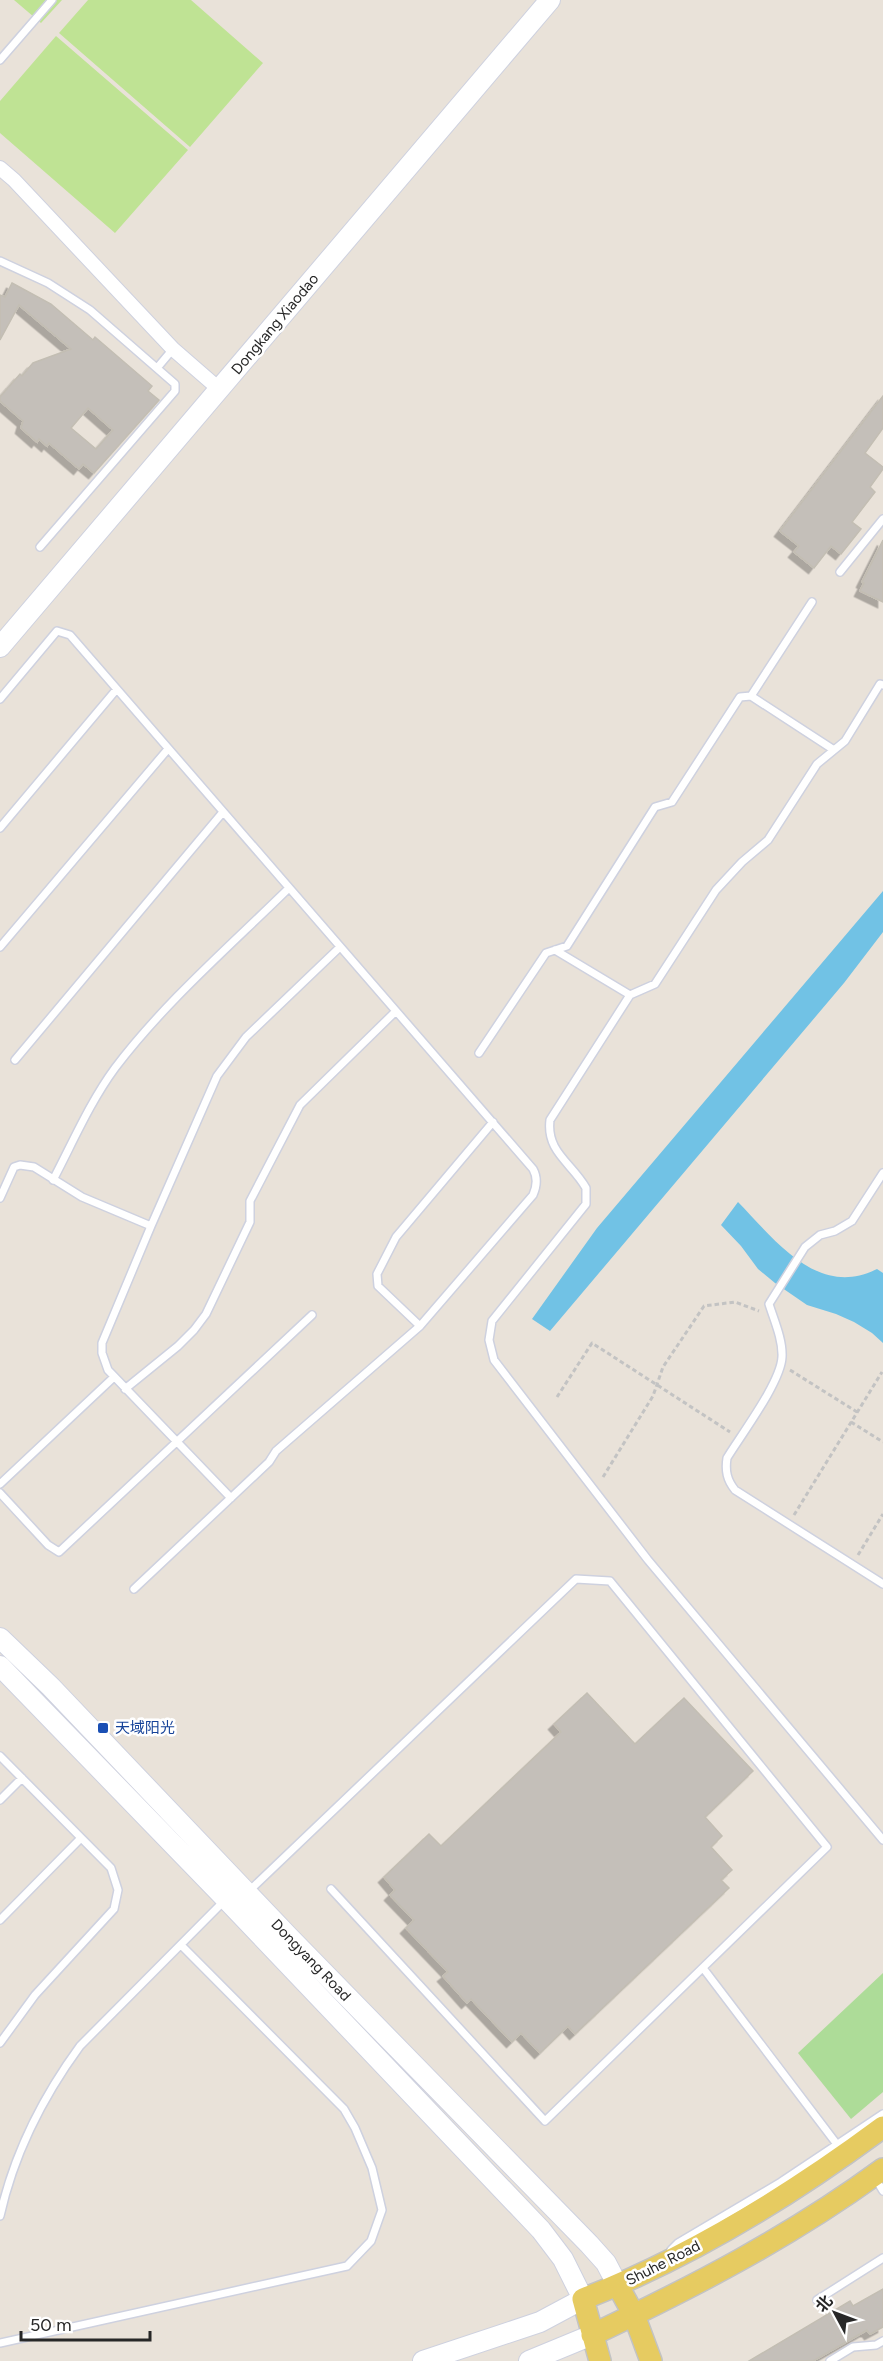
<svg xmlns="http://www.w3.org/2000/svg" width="883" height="2361" viewBox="0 0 883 2361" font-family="Figtree,'Noto Sans SC',sans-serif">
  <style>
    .green { fill: #addc98 }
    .pitch { fill: #bfe394 }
    .water { fill: #71c2e5 }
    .building { fill: #c4bfb9; stroke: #c3beb3; stroke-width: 1.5; fill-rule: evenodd; filter: url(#shadow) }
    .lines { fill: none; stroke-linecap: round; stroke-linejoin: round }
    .lane-casing { stroke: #ced1df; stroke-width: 10 }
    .street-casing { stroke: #ced1df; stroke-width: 16 }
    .secondary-casing { stroke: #ced1df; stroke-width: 22 }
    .primary-casing { stroke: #c3c3c3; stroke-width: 24 }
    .path { stroke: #c3c3c3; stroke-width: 3; stroke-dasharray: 4.5 3; stroke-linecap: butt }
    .lane { stroke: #fff; stroke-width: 7 }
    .street { stroke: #fff; stroke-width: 14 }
    .secondary { stroke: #fff; stroke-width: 20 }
    .primary { stroke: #e6cb61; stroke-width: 21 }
    .transit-dot { fill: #1a4fb4; stroke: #fff; stroke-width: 2 }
    .labels { text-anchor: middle; stroke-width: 5; stroke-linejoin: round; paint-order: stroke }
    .street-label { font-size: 15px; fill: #272727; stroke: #fff }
    .transit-label { font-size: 15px; fill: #164399; stroke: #fff; text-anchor: start }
  </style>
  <defs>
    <filter id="shadow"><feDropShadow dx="-5.5" dy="5.5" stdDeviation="0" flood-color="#0004"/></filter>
  </defs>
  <rect width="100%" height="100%" fill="#e9e2d9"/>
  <path class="green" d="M883,1973V2092L851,2119L798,2053Z"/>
  <path class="pitch" d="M14,0H62L41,23Z
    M88,0H191L263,63L190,147L59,33Z
    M56,36L188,150L115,233L0,133V101Z"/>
  <path class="water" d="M883,891V932L844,983L550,1331L532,1319L597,1228Z
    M738,1202C775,1240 818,1299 877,1269L883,1273V1343L872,1333L854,1322L836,1314L807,1305L775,1283L758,1269L741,1246L721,1225Z"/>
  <path class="building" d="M12,283L51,304L93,340L95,337L152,386L148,391L159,400L94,473L83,464L79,469L49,443L47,446L39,439L37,442L21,428L23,421L0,401V397L20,374L22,376L33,363L71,349L19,305L0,340V295L5,297ZM88,408L113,430L96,449L71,428Z
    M883,396V428L865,453L883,467V469L870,487L875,492L852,522L861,529L841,554L831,546L814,568L794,552L799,546L780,531Z
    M883,540V602L860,591L864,583L862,582Z
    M587,1693L635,1744L684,1698L753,1771L705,1817L722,1836L711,1847L732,1870L721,1880L729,1888L575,2034L568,2026L540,2053L521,2033L512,2042L471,1999L467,2003L443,1976L448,1972L406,1928L414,1920L390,1895L395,1890L384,1877L429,1834L441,1846L561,1732L554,1724Z
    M883,2289V2327L870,2334L867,2330L813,2361H749L850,2301L853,2306Z"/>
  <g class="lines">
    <g class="lane-casing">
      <path id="lane" d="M0,60L52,0
        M0,261L48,283L90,310L175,384V391L40,547
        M157,368L173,349
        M840,572L883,519
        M883,685L880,684L845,741L817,764L768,840L742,862L716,890L655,984L630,995L550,1120C546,1152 572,1163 586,1188V1204L492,1321L489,1340L494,1360L648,1560L883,1840
        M751,696L834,750
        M0,699L57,631L70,635L533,1169C538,1178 537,1186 533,1195L420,1326L276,1451L269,1462L134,1589
        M0,828L116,690
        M0,947L168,749
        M555,950L630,995
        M479,1053L546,953L567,946L655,807L672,802L740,697L751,696L812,602
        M15,1060L223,812
        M883,1173L852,1221L835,1231L820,1235L805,1247L769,1304C774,1320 783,1340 782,1357C781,1382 741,1435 727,1458C725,1471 727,1480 735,1490L883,1584
        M53,1180C73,1142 90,1102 115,1068C165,1002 230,946 289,888
        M0,1198L14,1167L20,1165L34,1167L82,1197L151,1226
        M420,1326L378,1286L377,1274L396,1237L493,1122
        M125,1389L178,1346L194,1330L206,1314L250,1222V1201L300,1105L396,1011
        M0,1484L114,1377
        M0,1493L48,1545L59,1552L312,1315
        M231,1498L108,1370L102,1353V1343L151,1226L217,1076L246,1037L340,947
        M0,1756L111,1868L118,1890L114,1909L35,1995L0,2043
        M0,1800L22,1778
        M249,1891L576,1579L610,1581L827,1847L545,2121L331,1889
        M0,1920L81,1838
        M703,1968L839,2147
        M875,2178L883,2191
        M0,2216C14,2153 42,2098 80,2046L226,1899
        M671,2250L678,2243L781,2182L883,2114
        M817,2300L883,2258
        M0,2343L347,2266L371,2241L382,2210L372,2168L355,2128L344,2109L181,1945
        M830,2361L853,2347L876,2345L883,2341"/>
    </g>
    <g class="street-casing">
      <path id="street" d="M0,168L14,180L173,349L219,389"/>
    </g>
    <g class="secondary-casing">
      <path id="secondary" d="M0,647L550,0
        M0,1638L51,1687L289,1937L589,2244L606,2263L618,2286
        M0,1666L226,1899L541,2230L563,2259L583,2299L540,2322L423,2361
        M529,2361L592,2335"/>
    </g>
    <g class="primary-casing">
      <path id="primary" d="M618,2286L634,2315L651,2361
        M592,2335C693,2287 792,2236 883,2169
        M600,2361L583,2299C691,2257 790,2196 883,2127"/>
    </g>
    <path class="path" d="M790,1370L857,1412
      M557,1397L592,1343L730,1432
      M851,1422L883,1442
      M603,1477L653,1396L663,1367L704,1306L735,1302L759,1311
      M794,1515L882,1372
      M858,1555L883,1514"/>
    <use href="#lane" class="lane"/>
    <use href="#street" class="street"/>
    <use href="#secondary" class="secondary"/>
    <use href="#primary" class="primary"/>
  </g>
  <rect class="transit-dot" x="97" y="1722" width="12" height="12" rx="3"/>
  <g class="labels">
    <g class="street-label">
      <text transform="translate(275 324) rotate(-50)" y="5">Dongkang Xiaodao</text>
      <text transform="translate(311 1960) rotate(46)" y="5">Dongyang Road</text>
      <text transform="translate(663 2263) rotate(-27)" y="5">Shuhe Road</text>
    </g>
    <g class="transit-label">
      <text x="115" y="1733">天域阳光</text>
    </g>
  </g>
  <g transform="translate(835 2313) rotate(311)" stroke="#ffffff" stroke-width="4.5" paint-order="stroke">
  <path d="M0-4.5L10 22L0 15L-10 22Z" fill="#272727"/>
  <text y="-9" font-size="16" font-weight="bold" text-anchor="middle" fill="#272727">北</text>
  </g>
  <path d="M21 2331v9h129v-9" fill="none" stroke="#272727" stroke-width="3"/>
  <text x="30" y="2331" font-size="18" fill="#272727" stroke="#ffffff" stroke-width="4.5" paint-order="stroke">50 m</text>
</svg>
